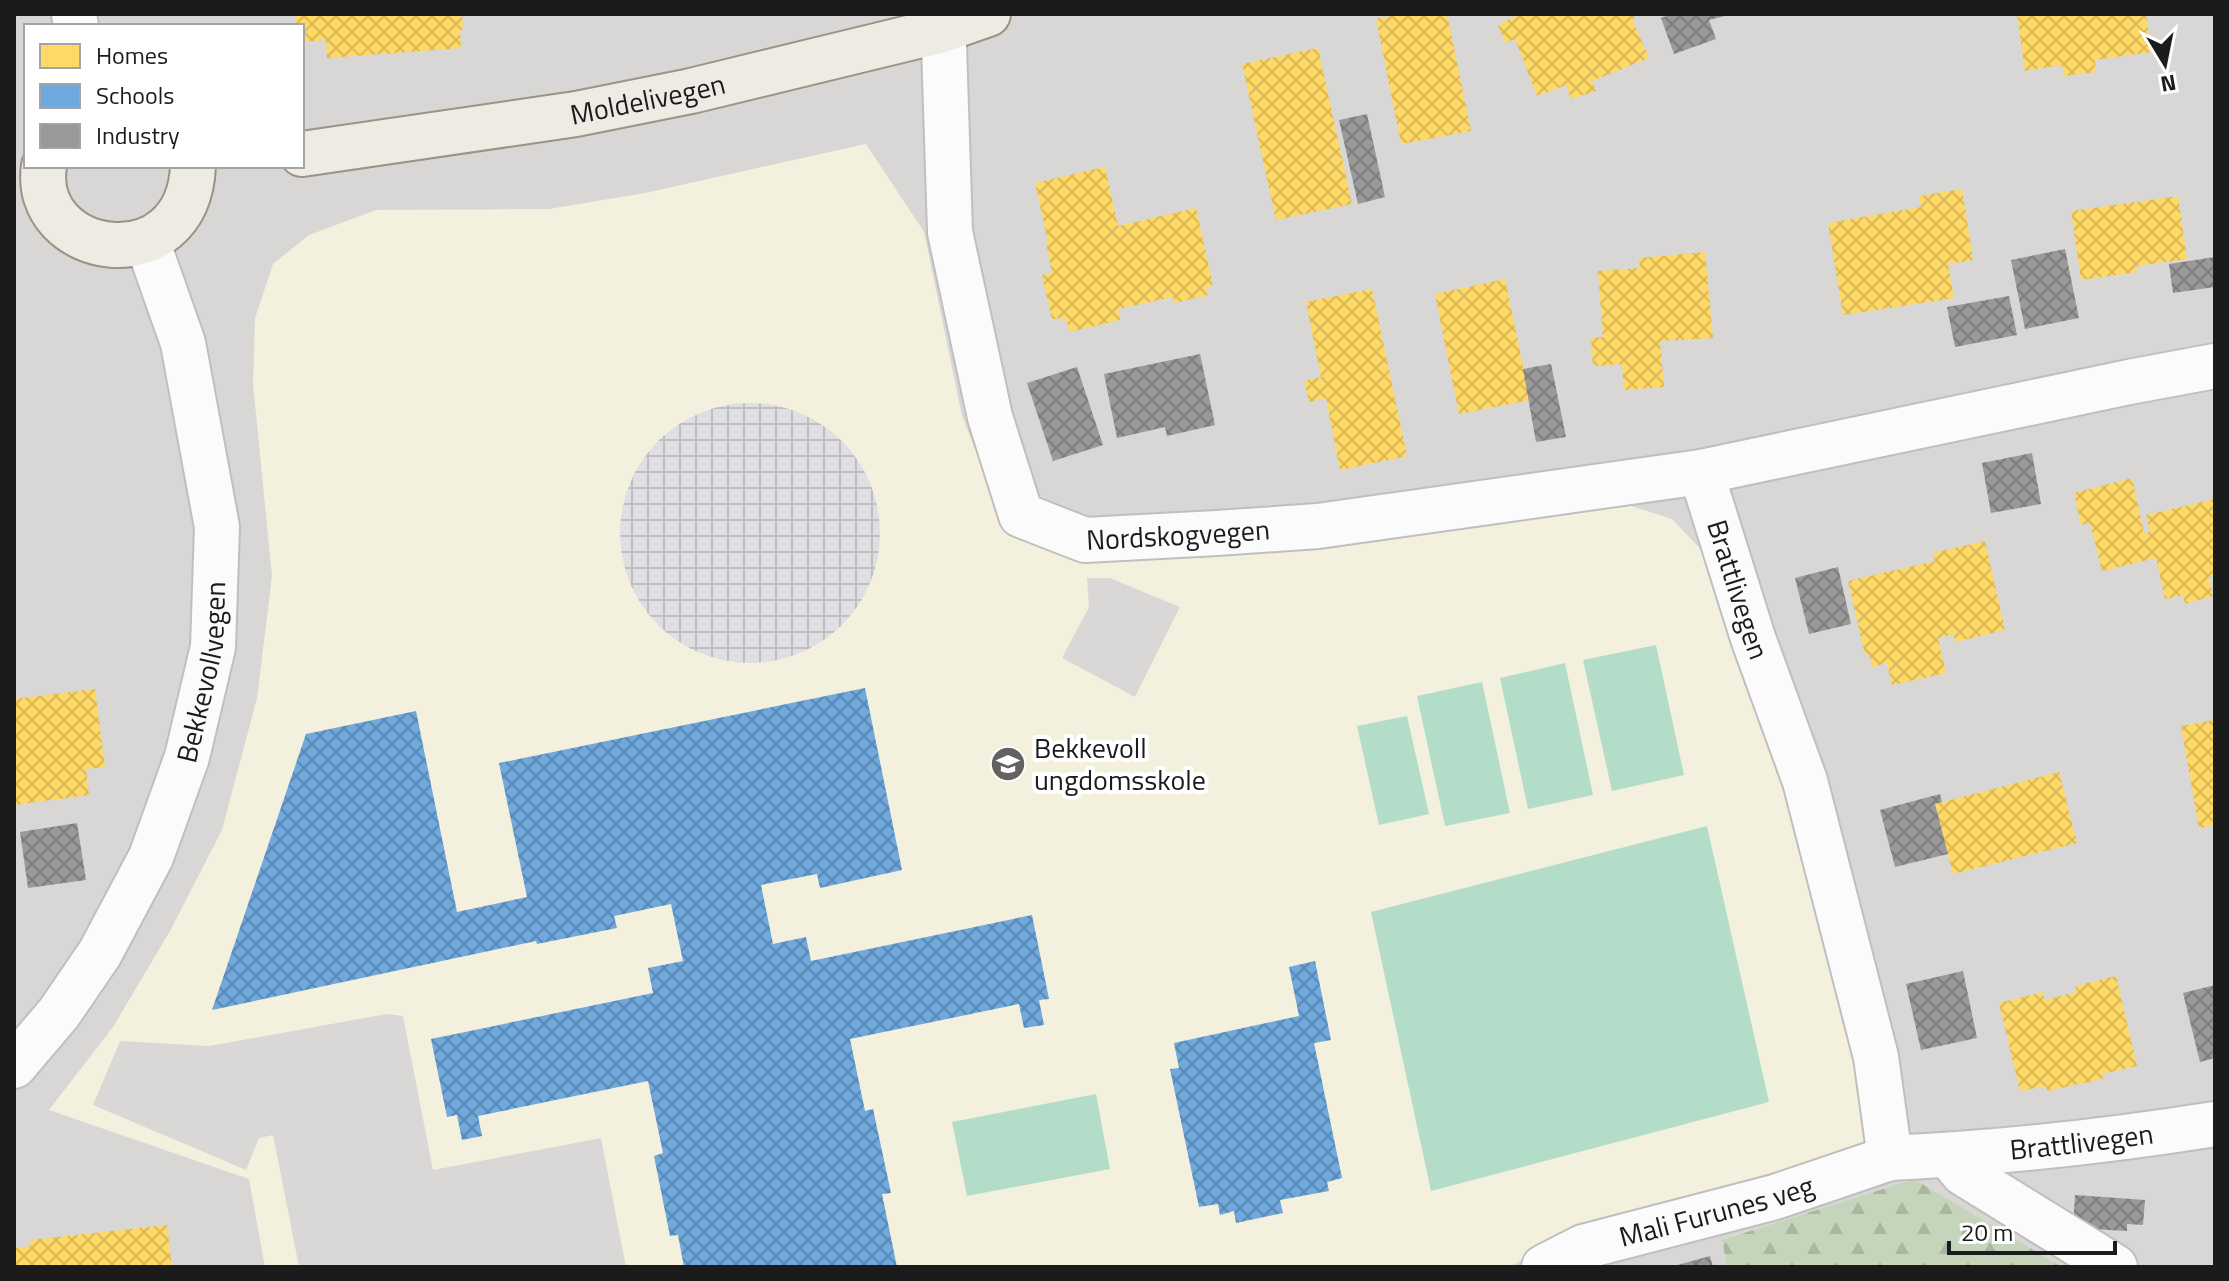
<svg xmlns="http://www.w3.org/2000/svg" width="2229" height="1281" viewBox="0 0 2229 1281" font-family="'Titillium Web',sans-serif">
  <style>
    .residential { fill: #d8d7d5; fill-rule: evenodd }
    .education { fill: #f3f1de }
    .forest { fill: url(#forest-firs) }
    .pitch { fill: #b3dcc9 }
    .parking { fill: #d9d8d7 }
    .plaza { fill: url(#plaza-grid) }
    .homes { fill: url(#homes-cross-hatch) }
    .schools { fill: url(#schools-cross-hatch) }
    .industry { fill: url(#industry-cross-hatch) }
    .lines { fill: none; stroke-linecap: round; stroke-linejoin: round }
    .minor-casing { stroke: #c0bfbe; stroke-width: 48 }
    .major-casing { stroke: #9c9383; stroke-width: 48 }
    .minor { stroke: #fcfbfb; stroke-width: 44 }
    .major { stroke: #eeeae4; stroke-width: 44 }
    .labels { text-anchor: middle; stroke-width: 8; stroke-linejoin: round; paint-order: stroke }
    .street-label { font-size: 28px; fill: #1b1b1b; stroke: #fff }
    .poi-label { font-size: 28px; fill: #1b1b1b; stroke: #fff; text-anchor: start }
  </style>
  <defs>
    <pattern id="forest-firs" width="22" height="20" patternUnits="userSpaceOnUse" patternTransform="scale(2)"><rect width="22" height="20" fill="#c5d5bb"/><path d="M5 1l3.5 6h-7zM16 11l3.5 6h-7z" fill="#a9b6a0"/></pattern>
    <pattern id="plaza-grid" width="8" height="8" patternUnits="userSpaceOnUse" patternTransform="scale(2)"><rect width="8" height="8" fill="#dfdee2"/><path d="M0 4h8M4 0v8" fill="none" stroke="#bfbec1"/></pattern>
    <pattern id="homes-cross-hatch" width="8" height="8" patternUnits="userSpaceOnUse" patternTransform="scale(2)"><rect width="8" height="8" fill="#ffd966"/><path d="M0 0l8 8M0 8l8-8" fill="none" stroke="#daba58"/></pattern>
    <pattern id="schools-cross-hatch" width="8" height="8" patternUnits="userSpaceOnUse" patternTransform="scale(2)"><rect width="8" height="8" fill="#6fa8dc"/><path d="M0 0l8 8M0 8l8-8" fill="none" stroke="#5a88b2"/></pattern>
    <pattern id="industry-cross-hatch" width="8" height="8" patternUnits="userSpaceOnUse" patternTransform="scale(2)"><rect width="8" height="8" fill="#999"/><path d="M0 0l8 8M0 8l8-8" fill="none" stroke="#7c7c7c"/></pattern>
  </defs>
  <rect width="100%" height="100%" fill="#e9e7e3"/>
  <path class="residential" d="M14,14H2215V1267H2062L1914,1179L1722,1240L1727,1267H14ZM26,26H302V166H26Z"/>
  <path class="education" d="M866,144L924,232L962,416L1009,536L1088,560L1319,550L1628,505L1672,519L1706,555L1756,683L1876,1141L1576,1232L1509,1267H265L249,1179L49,1110L113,1027L170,931L222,830L257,698L272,576L253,384L255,318L273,264L309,235L376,210L549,209L645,193Z"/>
  <path class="forest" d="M1914,1179L2062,1267H1727L1722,1240Z"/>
  <path class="pitch" d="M1656,645L1684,775L1612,791L1583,660Z
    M1565,663L1593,795L1528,809L1500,678Z
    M1482,682L1510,813L1445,826L1417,696Z
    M1407,716L1429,814L1379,825L1357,726Z
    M1707,826L1769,1102L1431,1191L1371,912Z
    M1096,1094L1110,1169L967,1196L952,1122Z"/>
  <path class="parking" d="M1087,578H1110L1180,607L1135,697L1062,658L1089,607Z
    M387,1014L403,1016L433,1170L601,1138L626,1267H299L273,1135L259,1138L246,1170L93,1105L120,1041L209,1046Z"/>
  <path class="plaza" d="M620 533a130 130 0 1 1 260 0a130 130 0 1 1-260 0Z"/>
  <path class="homes" d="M295,14H462L463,30H460L461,48L327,58L326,40L302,42V26H296Z
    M1402,14H1447L1471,131L1401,144L1376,19Z
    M1520,14H1634V24L1649,58L1592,81L1596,91L1571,99L1566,85L1537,96L1515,39L1505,43L1498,25Z
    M2017,14H2146L2151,52L2095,60L2096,72L2064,76L2062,65L2025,71Z
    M1318,48L1352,204L1276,220L1242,64Z
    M1105,167L1118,226L1196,208L1213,286L1206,287L1208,295L1174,303L1173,297L1118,309L1120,320L1069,332L1067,321H1063L1062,317L1052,320L1042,275L1052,273L1046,243L1048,242L1035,183Z
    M1962,189L1973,260L1948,264L1954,298L1843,315L1828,223L1921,207L1919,196Z
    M2178,196L2187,259L2136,266L2137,272L2081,280L2071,211Z
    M1705,252L1713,338L1660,341L1664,387L1624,390L1622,364L1593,366L1591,338L1603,337L1598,271L1640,268L1639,258Z
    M1505,279L1530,400L1459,414L1435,294Z
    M1372,289L1407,456L1340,470L1326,398L1309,402L1304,381L1321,377L1306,302Z
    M2132,478L2144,533L2150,532L2146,515L2215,499V575L2208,577L2213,596L2185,604L2183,595L2165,599L2156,558L2102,571L2090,523L2081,525L2074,493Z
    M1985,541L2005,630L1955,642L1953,634L1938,638L1946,673L1892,685L1887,663L1872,667L1869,654L1865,655L1848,581L1935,561L1933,553Z
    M95,689L105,767L86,769L89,795L14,805V699Z
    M2215,720V825L2199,828L2181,726Z
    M2059,772L2077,843L1953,874L1935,804Z
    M2116,976L2137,1066L2102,1074L2103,1079L2047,1091L2046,1086L2020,1091L1999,1003L2043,992L2044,1000L2077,992L2075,986Z
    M167,1225L172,1267H14V1248L31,1246L30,1240Z"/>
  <path class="schools" d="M865,688L902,870L820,888L817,874L761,885L773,944L806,937L811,961L1032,915L1049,999L1039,1000L1044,1025L1024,1028L1019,1004L850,1039L865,1111L873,1109L891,1193L882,1194L897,1267H684L678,1235L670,1236L654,1156L663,1153L648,1081L478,1116L482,1136L462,1140L457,1115L447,1117L431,1039L653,993L648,968L683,961L671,904L614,916L617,928L537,944L536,941L212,1010L306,734L416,711L457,912L527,897L499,763Z
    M1315,961L1331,1040L1314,1043L1342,1178L1327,1182L1329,1191L1280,1200L1283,1213L1236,1223L1234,1211L1220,1215L1218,1204L1199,1207L1170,1069L1179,1068L1174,1043L1299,1016L1289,967Z"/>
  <path class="industry" d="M1672,14H1729V15L1709,20L1716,39L1674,54L1661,18Z
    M1367,114L1385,197L1358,204L1339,120Z
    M2065,249L2079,318L2025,329L2011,260Z
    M2215,257V287L2173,293L2169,264Z
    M2009,296L2017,335L1955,347L1947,307Z
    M1200,354L1215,425L1167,436L1165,427L1117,438L1104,374Z
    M1551,364L1566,437L1536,442L1523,369Z
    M1077,367L1103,445L1053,461L1027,383Z
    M2032,453L2041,504L1991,513L1982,463Z
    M1838,567L1851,624L1809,634L1795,578Z
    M1940,794L1942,802L1935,804L1948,854L1895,867L1880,810Z
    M77,823L86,880L28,888L20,832Z
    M1963,971L1977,1038L1921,1050L1906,984Z
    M2215,985V1058L2200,1062L2183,993Z
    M2075,1195L2145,1200L2143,1225L2127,1224V1231L2073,1228Z
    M1710,1256L1713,1267H1674V1266Z"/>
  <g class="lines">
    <g class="minor-casing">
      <g id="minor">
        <path d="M74,14L76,26"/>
        <path id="s1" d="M943,14L950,232L990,417L1021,515L1085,540L1217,533L1318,526L1701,472"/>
        <path id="s2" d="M2215,366L2129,382L1701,472L1753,638L1805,781L1876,1057L1890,1158C1999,1153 2108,1141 2215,1124"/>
        <path id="s3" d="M14,1066L59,1013L100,953L151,857L187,757L213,647L217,527L183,343L147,241"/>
        <path d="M1949,1156L1963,1173L2115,1267"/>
        <path id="s4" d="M1544,1267L1583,1247L1775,1197L1890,1158"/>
      </g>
    </g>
    <g class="major-casing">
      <g id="major">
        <path id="s5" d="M302,154L576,114L691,91L942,30L988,14"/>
        <path d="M44,166C30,258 188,284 193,166"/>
      </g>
    </g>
    <use href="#minor" class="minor"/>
    <use href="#major" class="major"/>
  </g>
  <defs>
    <g id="school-disc" transform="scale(1.8)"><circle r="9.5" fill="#636261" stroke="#fff"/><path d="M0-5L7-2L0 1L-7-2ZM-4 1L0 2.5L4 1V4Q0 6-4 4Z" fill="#fff"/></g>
  </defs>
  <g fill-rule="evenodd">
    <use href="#school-disc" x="1008" y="764"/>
  </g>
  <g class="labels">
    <g class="street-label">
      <text dy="10" stroke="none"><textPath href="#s5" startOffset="350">Moldelivegen</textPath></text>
      <text dy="10" stroke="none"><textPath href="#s1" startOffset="672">Nordskogvegen</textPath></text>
      <text dy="10" stroke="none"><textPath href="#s2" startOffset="648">Brattlivegen</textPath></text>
      <text dy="10" stroke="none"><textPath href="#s3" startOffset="444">Bekkevollvegen</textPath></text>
      <text dy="10" stroke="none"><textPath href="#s2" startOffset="1430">Brattlivegen</textPath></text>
      <text dy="10" stroke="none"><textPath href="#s4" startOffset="182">Mali Furunes veg</textPath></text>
    </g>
    <g class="poi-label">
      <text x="1034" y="758">Bekkevoll<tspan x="1034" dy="32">ungdomsskole</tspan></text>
    </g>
  </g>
  <rect width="2229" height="1281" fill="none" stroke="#1b1b1b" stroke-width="32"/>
  <rect x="24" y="24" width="280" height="144" fill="#ffffff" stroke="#a4a4a4" stroke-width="2"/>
  <rect x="40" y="44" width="40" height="24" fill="#ffd966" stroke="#a4a4a4" stroke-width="2"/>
  <text x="96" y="64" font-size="24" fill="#1b1b1b">Homes</text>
  <rect x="40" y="84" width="40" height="24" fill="#6fa8dc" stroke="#a4a4a4" stroke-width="2"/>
  <text x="96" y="104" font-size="24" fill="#1b1b1b">Schools</text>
  <rect x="40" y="124" width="40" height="24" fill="#999999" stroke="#a4a4a4" stroke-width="2"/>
  <text x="96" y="144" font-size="24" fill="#1b1b1b">Industry</text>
  <g transform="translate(2165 64) rotate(170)" stroke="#ffffff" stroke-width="6" paint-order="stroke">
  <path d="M0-6L14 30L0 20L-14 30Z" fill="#1b1b1b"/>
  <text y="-12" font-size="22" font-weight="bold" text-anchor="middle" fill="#1b1b1b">N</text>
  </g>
  <path d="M1949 1241v12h166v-12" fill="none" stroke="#1b1b1b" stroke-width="4"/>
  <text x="1961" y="1241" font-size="24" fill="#1b1b1b" stroke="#ffffff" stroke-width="6" paint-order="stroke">20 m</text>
</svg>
